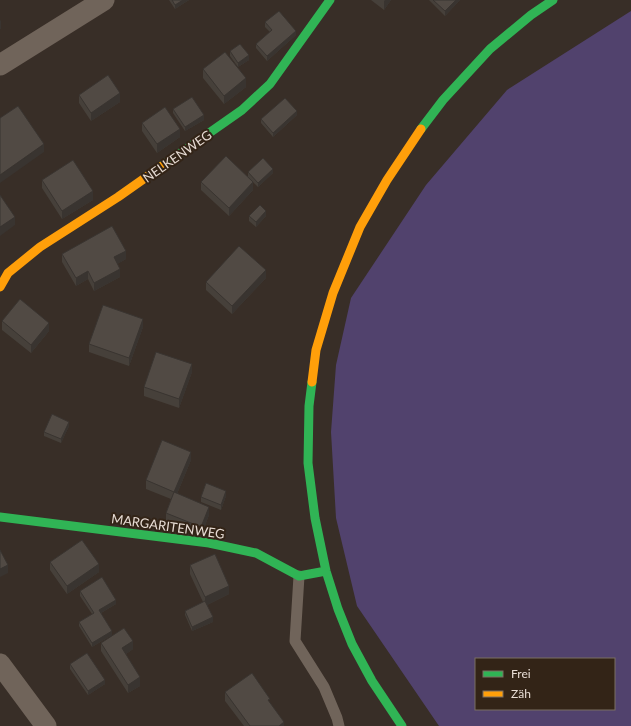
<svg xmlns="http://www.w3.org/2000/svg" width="631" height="726" viewBox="0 0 631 726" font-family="Lato,sans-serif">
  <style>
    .green { fill: #51426d; fill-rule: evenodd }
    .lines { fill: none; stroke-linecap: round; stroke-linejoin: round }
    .lane { stroke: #70645a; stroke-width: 11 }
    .street { stroke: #70645a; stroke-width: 21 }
    .fast { stroke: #30b455; stroke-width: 9 }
    .slow { stroke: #ff9f0a; stroke-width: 9 }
    .wall { fill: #46403a }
    .shaded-wall { fill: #393430 }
    .building { fill: #514a44; stroke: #393430 }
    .labels { text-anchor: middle; stroke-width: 4; stroke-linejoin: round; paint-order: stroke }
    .street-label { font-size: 13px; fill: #e7dcd4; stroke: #332417 }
  </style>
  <rect width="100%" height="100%" fill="#382e27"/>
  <path class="green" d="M631,11V726H439L357,606L336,518L331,432L336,365L351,298L426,185L507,90ZM476,659H614V709H476Z"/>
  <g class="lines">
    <path class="lane" d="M299,576L295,641L324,687L337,718L339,726"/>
    <path class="street" d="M0,65L104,0
      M0,664L46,726"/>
    <path class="fast" d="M421,129L443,100L490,49L531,15L553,0
      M162,166L242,110L270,84L330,0
      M312,382L309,406L308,463L315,518L326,571L338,609L352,644L372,681L402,726
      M0,517L209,543L256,553L299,576L326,571"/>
    <path class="slow" d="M0,287L8,273L40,247L118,197L162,166
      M312,382L316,350L333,293L360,227L387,180L421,129"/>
  </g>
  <path class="wall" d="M169,0H189L175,9Z
    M371,0H391L384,10Z
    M429,0H460L445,16Z
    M265,22L296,35L267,61L256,48V44L270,32L265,27Z
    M230,51L249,60L238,67L230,56Z
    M203,69L246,87L224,104L203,78Z
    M79,95L120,102L91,121L79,103Z
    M173,109L204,120L185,131L173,113Z
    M297,115L273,137L261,123V119Z
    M142,123L180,137L157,153L142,131Z
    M248,172L273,173L258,187L253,182V190L229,216L201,190V182L248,176Z
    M42,180L93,200L62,219L42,188Z
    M249,216H266L256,227L249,221Z
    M62,254L126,259L117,264L120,277L94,291L88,279L76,286L62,262Z
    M266,278L232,314L206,290V282Z
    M2,321L49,331L31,353L2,330Z
    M143,327L129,366L89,352V344Z
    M192,372L179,408L144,396V387Z
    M69,426L61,443L44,436V432Z
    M191,460L177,494L209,515L201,536L166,521V513L171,499L146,489V480Z
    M226,496L221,510L201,502V497Z
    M50,562L99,572L67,594L50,570Z
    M190,565L229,594L207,605L213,622L192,631L185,615V611L203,602L190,574Z
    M80,591L116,604L101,613L112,635L92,647L79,626V622L92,614L80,596Z
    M101,643L133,649L126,654L140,686L128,693L101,651Z
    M70,664L105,684L88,695L70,669Z
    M225,692L284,726H244L225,701Z"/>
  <path class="shaded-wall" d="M183,0H189L175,9V5Z
    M385,0H391L384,10V1Z
    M456,0H460L445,16V11Z
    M1,20V29H0V21Z
    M296,31V35L267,61V56Z
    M249,55V60L238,67V63Z
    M246,78V87L224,104V96Z
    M120,93V102L91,121V113Z
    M297,111V115L273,137V133Z
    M204,115V120L185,131V127Z
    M180,129V137L157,153V144Z
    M44,144V152L0,183V175Z
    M273,169V173L258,187V183Z
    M253,182V190L229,216V208Z
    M93,191V200L62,219V211Z
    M266,211V216L256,227V222Z
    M15,217V225L0,236V227Z
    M126,251V259L114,266V257Z
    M120,269V277L94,291V283Z
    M266,270V278L232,314V306Z
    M88,271V279L76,286V278Z
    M143,319V327L129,366V358Z
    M49,323V331L31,353V345Z
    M192,364V372L179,408V399Z
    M69,422V426L61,443V439Z
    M191,452V460L174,501V492Z
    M226,491V496L221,510V505Z
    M209,507V515L201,536V527Z
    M99,564V572L67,594V586Z
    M8,565V573L0,577V569Z
    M229,586V594L205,606V597Z
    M116,600V604L99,614V610Z
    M213,617V622L192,631V627Z
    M112,631V635L92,647V643Z
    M133,641V649L122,657V648Z
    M140,677V686L128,693V685Z
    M105,680V684L88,695V691Z
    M284,722V726H279Z"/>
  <path class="building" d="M172,0H183L175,5Z
    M433,0H456L445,11Z
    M279,11L296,31L267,56L256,44L272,30L265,22Z
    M240,44L249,55L238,63L230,51Z
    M225,52L246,78L224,96L203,69Z
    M108,75L120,93L91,113L79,95Z
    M192,97L204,115L185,127L173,109Z
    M285,98L297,111L273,133L261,119Z
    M18,106L44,144L0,175V118Z
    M165,107L180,129L157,144L142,123Z
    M226,156L253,182L229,208L201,182Z
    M263,158L273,169L258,183L248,172Z
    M73,160L93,191L62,211L42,180Z
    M0,195L15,217L0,227Z
    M260,205L266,211L256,222L249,216Z
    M112,226L126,251L114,257L120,269L94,283L88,271L76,278L62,254Z
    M239,246L266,270L232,306L206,282Z
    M20,299L49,323L31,345L2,321Z
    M103,305L143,319L129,358L89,344Z
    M156,352L192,364L179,399L144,387Z
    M52,414L69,422L61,439L44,432Z
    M162,440L191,452L174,492L209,507L201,527L166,513L174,492L146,480Z
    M206,483L226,491L221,505L201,497Z
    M82,540L99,564L67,586L50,562Z
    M0,550L8,565L0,569Z
    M215,554L229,586L205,597L190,565Z
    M102,577L116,600L99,610L112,631L92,643L79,622L94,613L80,591Z
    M205,601L213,617L192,627L185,611Z
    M124,628L133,641L122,648L140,677L128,685L101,643Z
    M87,653L105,680L88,691L70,664Z
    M252,673L270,699L268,700L284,722L279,726H250L225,692Z"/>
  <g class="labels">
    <g class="street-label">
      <text transform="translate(177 156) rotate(-35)" y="5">NELKENWEG</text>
      <text transform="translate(168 526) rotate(8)" y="5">MARGARITENWEG</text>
    </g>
  </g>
  <rect x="475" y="658" width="140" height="52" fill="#332417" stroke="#7b6e63"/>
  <rect x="483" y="671" width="20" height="6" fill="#30b455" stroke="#7b6e63"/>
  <text x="511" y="678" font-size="12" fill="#e7dcd4">Frei</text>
  <rect x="483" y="691" width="20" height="6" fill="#ff9f0a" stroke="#7b6e63"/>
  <text x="511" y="698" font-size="12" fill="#e7dcd4">Zäh</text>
</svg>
